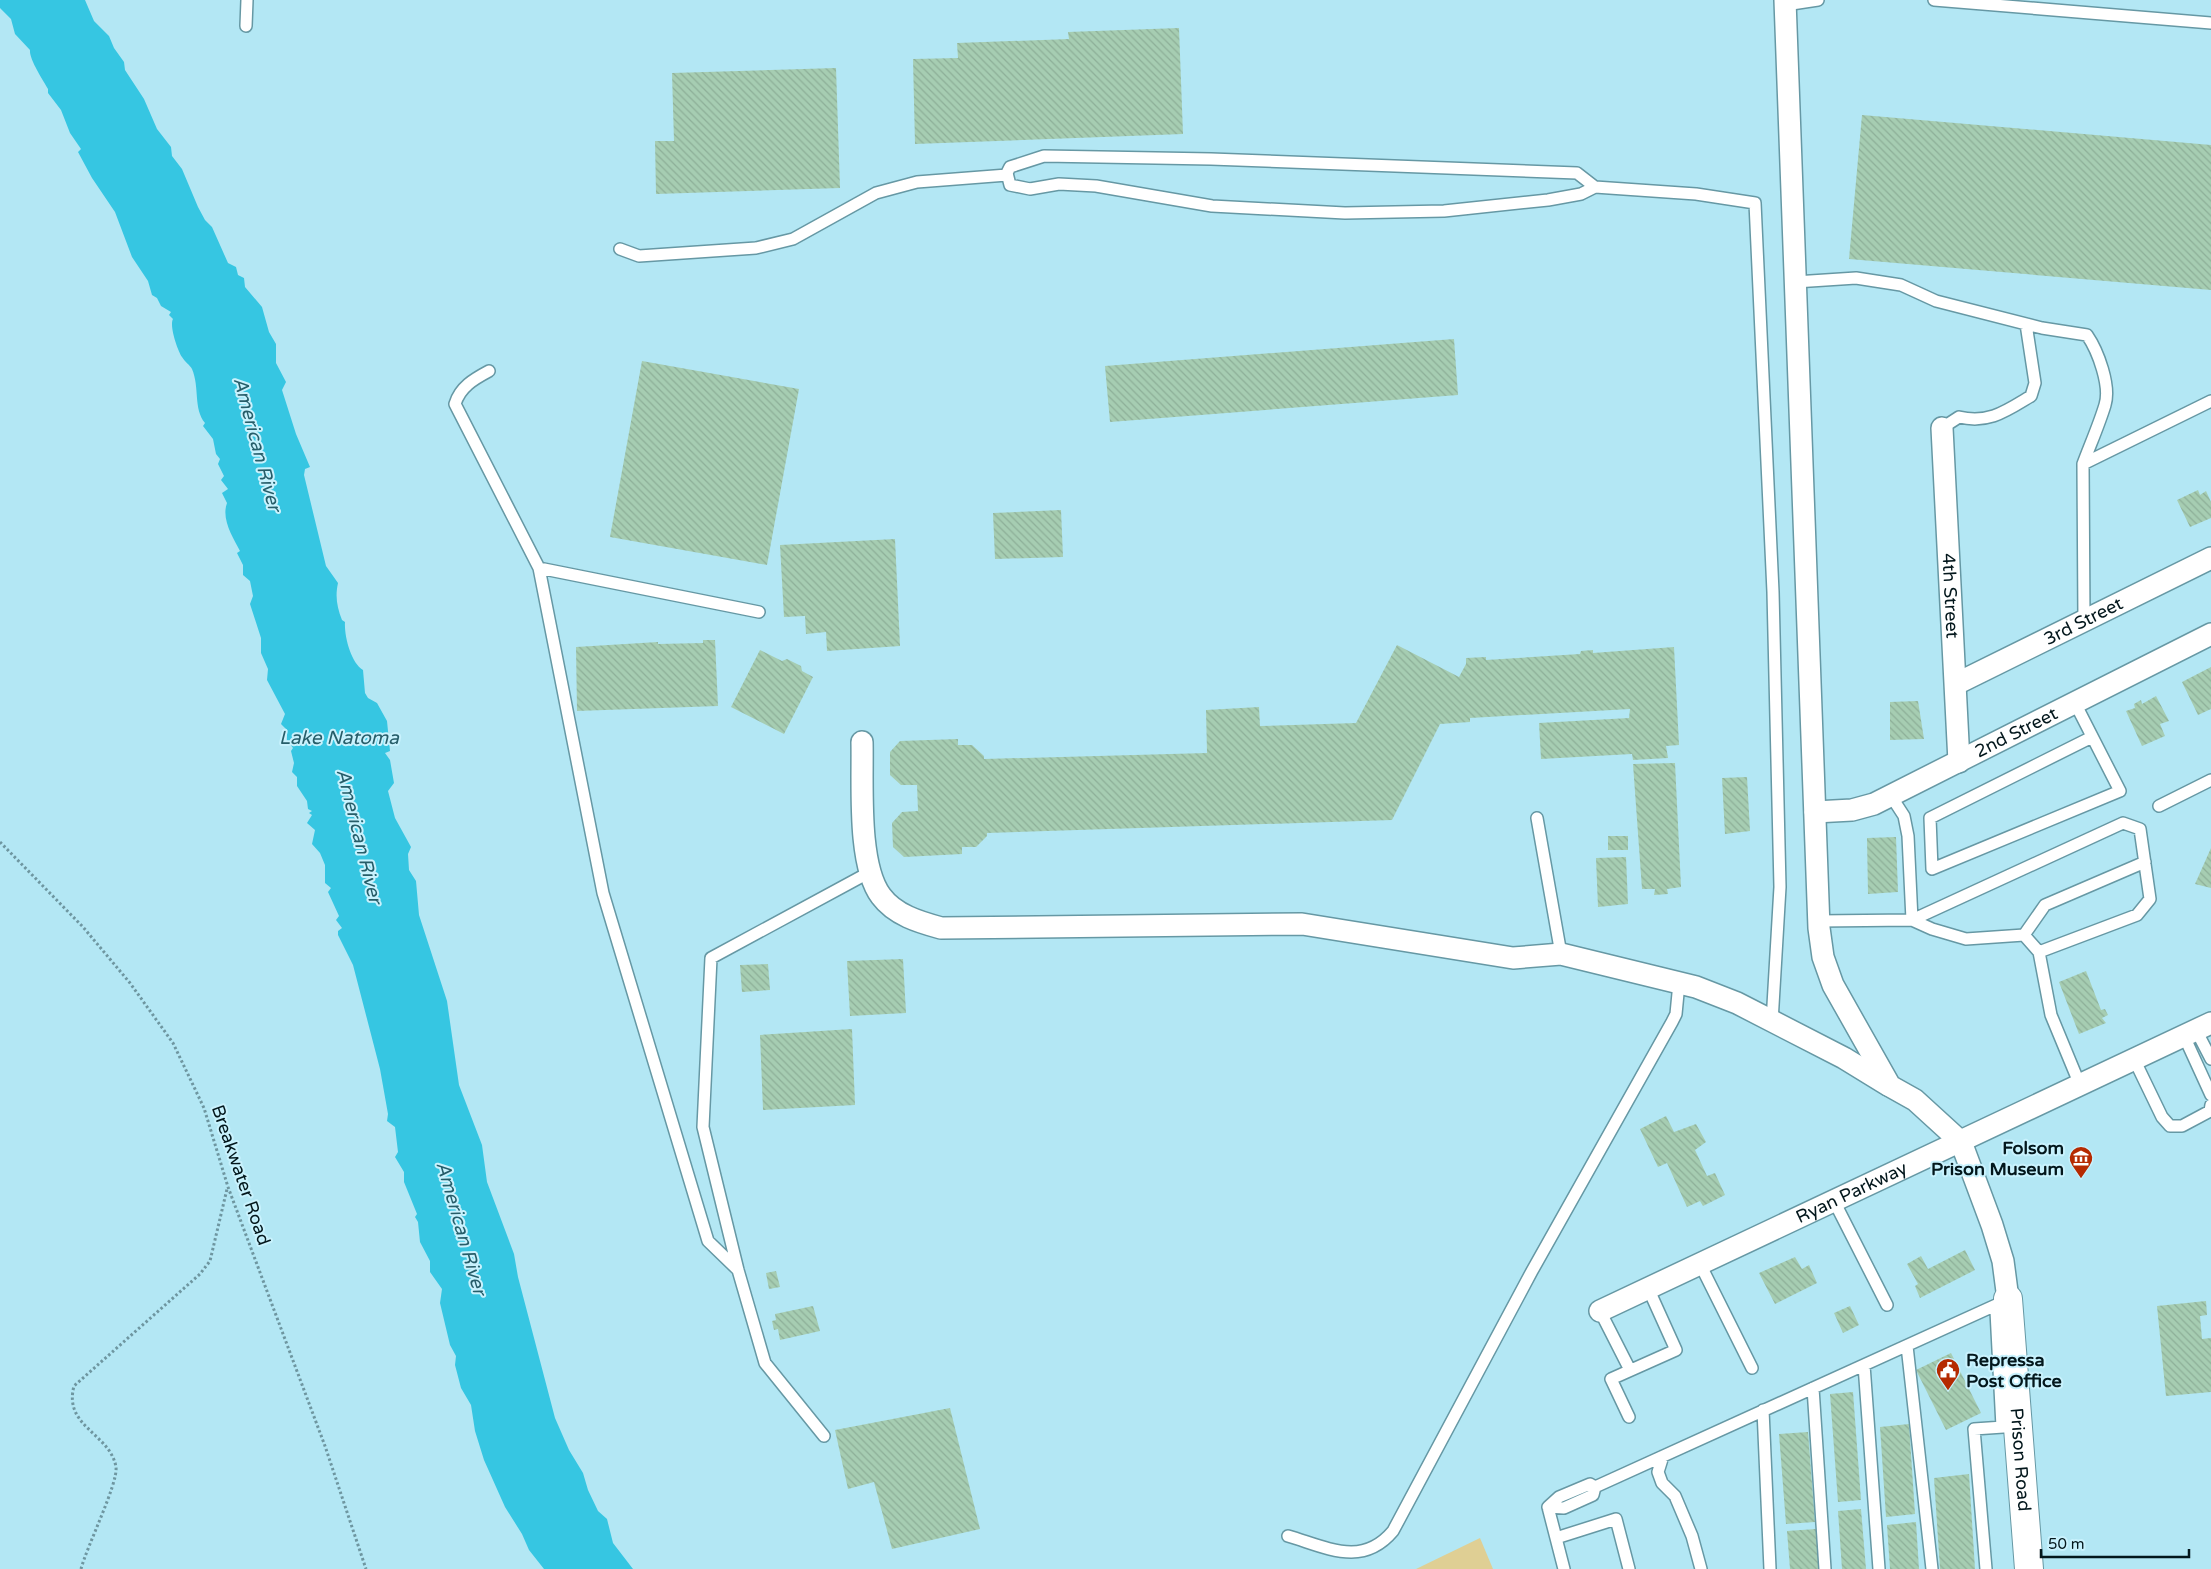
<svg xmlns="http://www.w3.org/2000/svg" width="2211" height="1569" viewBox="0 0 2211 1569" font-family="'Varela Round',sans-serif">
  <style>
    .grass { fill: #dfcf94 }
    .water { fill: #36c6e2 }
    .building { fill: url(#building-back-hatch) }
    .lines { fill: none; stroke-linecap: round; stroke-linejoin: round }
    .service-casing { stroke: #6698a4; stroke-width: 14 }
    .minor-casing { stroke: #6698a4; stroke-width: 24 }
    .tertiary-casing { stroke: #6698a4; stroke-width: 30 }
    .path { stroke: #6e96a0; stroke-width: 3; stroke-dasharray: 2.5 2.5; stroke-linecap: butt }
    .service { stroke: #fff; stroke-width: 11 }
    .minor { stroke: #fff; stroke-width: 21 }
    .tertiary { stroke: #fff; stroke-width: 28 }
    .labels { text-anchor: middle; stroke-width: 4; stroke-linejoin: round; paint-order: stroke }
    .street-label { font-size: 18px; fill: #03171c; stroke: #c9f2fd }
    .poi-label { font-size: 18px; font-weight: bold; fill: #03171c; stroke: #c9f2fd; text-anchor: end }
    .water-label { font-size: 19px; font-style: italic; fill: #265d69; stroke: #c9f2fd }
  </style>
  <defs>
    <pattern id="building-back-hatch" width="6" height="6" patternUnits="userSpaceOnUse" patternTransform="scale(1.25)"><rect width="6" height="6" fill="#a6cdb2"/><path d="M-1 5l2 2M0 0l6 6M5-1l2 2" fill="none" stroke="#8daf98"/></pattern>
  </defs>
  <rect width="100%" height="100%" fill="#b3e7f4"/>
  <path class="grass" d="M1480,1538L1493,1569H1416Z"/>
  <path class="water" d="M0,0H85L94,21L109,36L114,48L124,62L125,70L144,99L157,129L171,147L172,156L182,169L198,207L205,220L212,227L228,263L236,267L238,275L244,278L245,287L262,307L269,332L276,344V363L286,382L282,390L296,434L310,467L305,469L304,475L326,566L338,583C335,597 337,607 342,620L345,622C344,636 351,663 363,670L365,693L368,698L377,703L387,721L390,751L385,753L390,760L394,783L388,791L395,818L411,847L408,854L409,870L416,881L419,915L447,1001L459,1085L482,1145L487,1182L514,1254L518,1277L555,1418L569,1450L583,1473L588,1490L598,1511L607,1519L613,1543L633,1569H544L529,1550L522,1534L505,1507L484,1460L475,1431L471,1405L461,1388L455,1365L456,1356L450,1345L440,1303L442,1289L430,1272V1261L420,1242L418,1222L415,1217L417,1214L404,1182V1172L395,1157L398,1152L395,1127L387,1121L388,1114L380,1069L353,965L338,935V931L342,928L336,920L339,916L328,892L331,888L325,883V865L320,853L312,844L315,830L307,823L312,815L309,813L312,811L308,809L307,801L297,786V777L292,772L294,763L291,751L293,748L287,740V730L281,724L285,714L267,680L268,669L261,653V638L250,604L253,596L250,581L243,575V565L237,553L240,551C233,538 221,519 227,503L222,493L228,489L221,480L224,476L218,464L220,459L216,454L213,439L203,426L205,423C193,408 200,388 192,369C190,365 185,362 182,357C178,351 169,326 173,319L169,315L171,312L161,306L157,298L152,295L148,281L132,257L115,212L92,178L78,152L81,149L70,133L61,110L48,93V89C43,80 29,59 30,50L15,34L11,19L0,8Z"/>
  <path class="building" d="M1179,28L1183,134L915,144L913,59L958,58L957,43L1069,39L1068,32Z
    M836,68L840,188L656,194L655,141H674L672,73Z
    M1862,115L2211,145V290L1849,259Z
    M1454,339L1458,395L1110,422L1105,366Z
    M642,361L799,389L767,565L610,537Z
    M2198,490L2200,495L2206,491L2211,502V518L2190,527L2177,500Z
    M1061,510L1063,557L995,559L993,513Z
    M895,539L900,646L827,651L826,632L806,634L805,616L784,617L780,545Z
    M703,640H715L718,706L577,711L576,647L658,642V644L703,643Z
    M1397,645L1459,677L1466,664V658L1486,657V660L1580,654L1581,651L1593,650V653L1674,647L1679,745L1666,746L1668,758L1633,760L1632,754L1541,759L1539,723L1629,718L1630,709L1470,718V722L1440,724L1392,820L987,833V836L976,847H962V854L904,857L893,847L892,823L902,812L918,811L917,785H901L890,775V752L900,741L958,739V745H972L984,756V759L1207,753L1206,710L1259,707L1260,726L1356,723Z
    M760,650L782,661L787,659L801,666L802,671L813,677L784,734L731,707Z
    M2211,667V709L2198,715L2182,682Z
    M2156,696L2169,721L2160,724L2165,736L2142,746L2126,711L2135,708L2134,704L2141,700L2142,704Z
    M1918,701L1924,739L1890,740V702Z
    M1675,763L1681,887L1667,889L1668,894L1654,895L1655,889H1642L1633,764Z
    M1747,777L1750,831L1725,834L1722,778Z
    M1608,836H1628V850H1608Z
    M1896,837L1898,892L1868,894L1867,838Z
    M2211,848V888L2195,884Z
    M1626,857L1628,904L1598,907L1596,858Z
    M903,959L906,1013L850,1016L847,961Z
    M768,964L770,990L742,992L740,965Z
    M2086,971L2101,1010L2105,1009L2108,1015L2102,1018L2106,1023L2079,1034L2059,982Z
    M852,1029L855,1105L763,1110L760,1035Z
    M1666,1116L1674,1132L1696,1124L1706,1142L1695,1150L1707,1176L1715,1173L1725,1195L1703,1206L1700,1201L1687,1207L1667,1163L1658,1167L1640,1129Z
    M1965,1250L1975,1270L1920,1298L1915,1286L1918,1284L1907,1264L1921,1256L1928,1269Z
    M1795,1257L1802,1269L1809,1265L1817,1283L1775,1304L1759,1273Z
    M776,1271L780,1287L769,1289L766,1273Z
    M2206,1301L2207,1315L2200,1316L2202,1339L2211,1338V1392L2166,1396L2157,1306Z
    M813,1306L820,1331L780,1340L778,1329L774,1330L772,1321L776,1320L775,1314Z
    M1850,1306L1859,1325L1843,1333L1834,1313Z
    M1951,1353L1981,1413L1946,1430L1916,1370Z
    M1853,1392L1861,1500L1838,1502L1830,1394Z
    M950,1408L980,1529L892,1549L874,1482L848,1489L835,1430Z
    M1909,1424L1915,1514L1886,1517L1880,1427Z
    M1808,1432L1815,1522L1786,1524L1779,1434Z
    M1969,1474L1975,1569H1940L1934,1478Z
    M1861,1509L1866,1569H1842L1838,1511Z
    M1916,1522L1919,1569H1890L1887,1525Z
    M1816,1529L1819,1569H1790L1787,1531Z"/>
  <g class="lines">
    <g class="service-casing">
      <path id="service" d="M1934,0L2211,23
        M1785,5L1818,0
        M246,26L247,0
        M1595,187L1577,173L1211,159L1044,156L1010,167L1007,173L1010,185L1030,189L1059,184L1096,186L1212,206L1345,213L1444,211L1548,200L1581,194L1595,187L1696,194L1755,203L1773,592L1780,887L1772,1022
        M620,249L639,256L756,248L793,239L876,193L917,182L1007,175
        M1795,282L1856,278L1901,285L1936,301L2042,328L2087,335C2098,351 2111,386 2105,405C2099,425 2090,445 2083,464
        M489,371C474,379 460,387 455,404L539,568L603,893L708,1241L738,1270
        M1942,428L1959,417C1989,424 2006,411 2031,396L2035,383L2026,324
        M539,568L759,612
        M2084,621L2083,464L2211,401
        M2075,703L2120,791L1932,869L1930,818L2092,737
        M1891,796L1904,816L1908,836L1912,920
        M2159,806L2211,780
        M1537,818L1561,954
        M1912,920L1932,929L1966,939L2024,935L2039,952L2051,1015L2080,1085
        M1818,921L1912,920L2123,823L2140,829L2150,899L2137,915L2039,952
        M2024,935L2045,905L2145,862
        M2196,1030L2211,1059
        M2184,1036L2211,1095
        M2134,1059L2162,1117L2170,1126H2182L2210,1111L2211,1105
        M1834,1201L1887,1305
        M1700,1264L1752,1368
        M1600,1311L1630,1370
        M1996,1311L2002,1427
        M1907,1346L1932,1569
        M1864,1365L1879,1569
        M1813,1388L1825,1569
        M1763,1410L1770,1569
        M1629,1417L1611,1379L1676,1350L1648,1288
        M824,1436L765,1363L738,1270L703,1127L711,958L870,872
        M1663,1456L1658,1472L1662,1483L1675,1496L1692,1536L1701,1569
        M1548,1507L1559,1497L1590,1484L1595,1487L2007,1300
        M1548,1507L1564,1569
        M1548,1507L1564,1508L1593,1495L1595,1487
        M1288,1536C1326,1547 1362,1568 1393,1531L1532,1271L1672,1022L1676,1014L1679,983
        M1556,1538L1616,1519L1629,1569
        M1986,1569L1974,1429L2018,1426"/>
    </g>
    <g class="minor-casing">
      <g id="minor">
        <path d="M1785,0L1819,928L1823,957L1833,985L1890,1086L1915,1100L1961,1142L1992,1225L2003,1261L2008,1299"/>
        <path id="s1" d="M1942,428L1959,762"/>
        <path id="s2" d="M1956,684L2211,558"/>
        <path d="M862,742C863,782 857,864 881,896C895,915 919,922 941,928L1302,924L1513,958L1561,954L1696,987L1737,1003L1844,1058L1888,1085"/>
        <path id="s3" d="M1815,812L1852,810L1874,804L2211,634"/>
        <path id="s4" d="M1600,1311L2211,1023"/>
      </g>
    </g>
    <g class="tertiary-casing">
      <g id="tertiary">
        <path id="s5" d="M2008,1299L2029,1569"/>
      </g>
    </g>
    <path class="path" d="M0,842L83,927L130,983L173,1043L204,1108L228,1187L325,1446L366,1569
      M81,1569C87,1546 118,1484 116,1467C110,1433 63,1427 74,1386L200,1274L210,1261L227,1189"/>
    <use href="#service" class="service"/>
    <use href="#minor" class="minor"/>
    <use href="#tertiary" class="tertiary"/>
  </g>
  <defs>
    <g id="museum-pin" transform="scale(1.25)"><path d="M0 17L-7.5 6A9.5 9.5 0 1 1 7.5 6Z" fill="#b52a01" stroke="#c9f2fd"/><path d="M0-6L6-3V-2H-6V-3ZM-5-1h2V3h-2ZM-1-1h2V3h-2ZM3-1h2V3H3ZM-6 4H6V6H-6Z" fill="#fff"/></g>
    <g id="civic-pin" transform="scale(1.25)"><path d="M0 17L-7.5 6A9.5 9.5 0 1 1 7.5 6Z" fill="#b52a01" stroke="#c9f2fd"/><path d="M-.6-6.5H3V-4.5H.6V-3L4-1V1h2V6H-6V1h2V-1L-.6-3ZM-1.2 2.5V6h2.4V2.5Z" fill="#fff"/></g>
  </defs>
  <g fill-rule="evenodd">
    <use href="#museum-pin" x="2081" y="1158"/>
    <use href="#civic-pin" x="1948" y="1370"/>
  </g>
  <g class="labels">
    <g class="street-label">
      <text dy="6" stroke="none"><textPath href="#s1" startOffset="168">4th Street</textPath></text>
      <text dy="6" stroke="none"><textPath href="#s2" startOffset="142">3rd Street</textPath></text>
      <text dy="6" stroke="none"><textPath href="#s3" startOffset="219">2nd Street</textPath></text>
      <text transform="translate(241 1175) rotate(71)" y="6">Breakwater Road</text>
      <text dy="6" stroke="none"><textPath href="#s4" startOffset="278">Ryan Parkway</textPath></text>
      <text dy="6" stroke="none"><textPath href="#s5" startOffset="161">Prison Road</textPath></text>
    </g>
    <g class="poi-label">
      <text x="2064" y="1154">Folsom<tspan x="2064" dy="21">Prison Museum</tspan></text>
      <text x="1966" y="1366" text-anchor="start">Repressa<tspan x="1966" dy="21">Post Office</tspan></text>
    </g>
    <g class="water-label">
      <text transform="translate(258 444) rotate(75)" y="7">American River</text>
      <text x="339" y="744">Lake Natoma</text>
      <text transform="translate(360 836) rotate(76)" y="7">American River</text>
      <text transform="translate(462 1228) rotate(74)" y="7">American River</text>
    </g>
  </g>
  <path d="M2041 1549v8h148v-8" fill="none" stroke="#03171c" stroke-width="2.5"/>
  <text x="2048" y="1549" font-size="15" fill="#03171c" stroke="#c9f2fd" stroke-width="4" paint-order="stroke">50 m</text>
</svg>
